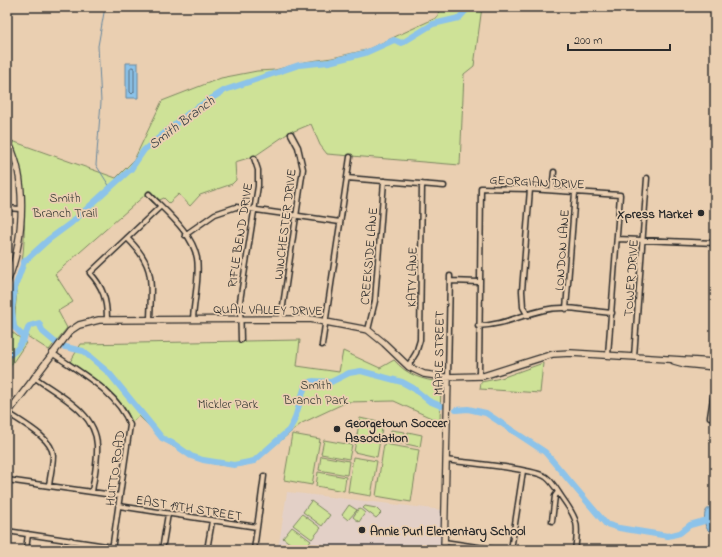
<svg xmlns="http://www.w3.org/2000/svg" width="722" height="557" viewBox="0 0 722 557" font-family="'Indie Flower',sans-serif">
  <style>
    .built { fill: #e3d0c7 }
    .green { fill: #cee297; stroke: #7c8661 }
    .water { fill: #8cc3ea; stroke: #65869e }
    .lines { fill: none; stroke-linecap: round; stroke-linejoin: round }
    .shore { stroke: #526877; stroke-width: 1 }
    .stream { stroke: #65869e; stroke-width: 1 }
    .river { stroke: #8cc3ea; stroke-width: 6 }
    .street-casing { stroke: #2b2b2b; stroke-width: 7 }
    .secondary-casing { stroke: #2b2b2b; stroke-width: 8 }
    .street { stroke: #eacfb1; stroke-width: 4 }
    .secondary { stroke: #eacfb1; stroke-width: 5.5 }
    .poi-dot { fill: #2b2b2b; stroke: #eacfb1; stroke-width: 1.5 }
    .labels { text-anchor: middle; stroke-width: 3.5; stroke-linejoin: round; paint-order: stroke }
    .street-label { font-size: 13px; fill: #2b2b2b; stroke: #eacfb1 }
    .park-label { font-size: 13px; fill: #3b3d36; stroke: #eacfb1 }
    .poi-label { font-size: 13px; font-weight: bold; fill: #2b2b2b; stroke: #eacfb1; text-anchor: start }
    .water-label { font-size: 14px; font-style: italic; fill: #3a4248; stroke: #eacfb1 }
  </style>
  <rect width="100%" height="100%" fill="#eacfb1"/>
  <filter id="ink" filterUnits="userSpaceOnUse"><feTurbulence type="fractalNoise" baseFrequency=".025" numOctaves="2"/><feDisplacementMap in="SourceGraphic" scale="8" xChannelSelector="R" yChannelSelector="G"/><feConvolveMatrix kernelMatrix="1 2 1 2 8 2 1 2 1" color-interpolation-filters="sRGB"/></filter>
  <g filter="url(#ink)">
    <path class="built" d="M287,492L443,510L442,550H278Z"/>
    <path class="green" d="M439,7H482L474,66L464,74L460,165L327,154L320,145L311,124L287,134L255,156L235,162L236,180L232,184L200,195L190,206L179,194L169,203L164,198L153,203L145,195L55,274L73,302L58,311L67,328L49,350L16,329C12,299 23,270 24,241C25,206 22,174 12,141L116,178L134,160L162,101L221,78L257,71L275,70L304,62L332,58L366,50L438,17Z
      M7,328L26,343L7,371Z
      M300,340L297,366L339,372L343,351L380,368L394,360C407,375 422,380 441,382L440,422L394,401L347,402L302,423L256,461L237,466L219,465L194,459L164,441L139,416L132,422C121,394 94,379 70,362L81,344Z
      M543,363L540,393L480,389L481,382L501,378Z
      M360,418L383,423L377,457L354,452Z
      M391,430L405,432L403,444L389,441Z
      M408,432L422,435L420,447L406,444Z
      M292,434L320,439L312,485L284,480Z
      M324,440L352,445L349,459L321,454Z
      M384,444L419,450L411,502L376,496Z
      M321,456L349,461L347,475L319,470Z
      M353,457L377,461L371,496L348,492Z
      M318,472L346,477L344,491L316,486Z
      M311,501L330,515L322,526L303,512Z
      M349,505L357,510L348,520L342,515Z
      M365,506L376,508L381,513L376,518L363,508Z
      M359,508L365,513L359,522L353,517Z
      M302,514L321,528L312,539L293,525Z
      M292,527L311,541L304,550H299L283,538Z"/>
    <path class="water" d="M126,63H138V98H126Z
      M715,503V526L709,531C704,527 704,518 705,513C706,509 712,505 715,503Z"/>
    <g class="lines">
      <path class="shore" d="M132,67L134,68V92L132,94L130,92V69Z"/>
      <path class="stream" d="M105,7L98,46L101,102L96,165L110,187"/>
      <path class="river" d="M23,341L29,326L39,323L43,332L56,343
        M61,346L83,351L109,373L162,438L174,444L191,456L203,460L234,465L254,461L289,430L294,421L305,386L308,383L313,381L331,382L349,373L361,371L402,382L413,388L429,401L441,406
        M7,357C15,352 22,345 23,336L14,327L12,309L15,287L24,262L48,240L71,223L131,169L144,150L190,112L225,90L299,65L329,62L365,53L394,40L402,43L433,24L459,18L469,7
        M456,410L468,409L486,413L545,452L606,524L619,528L668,536L680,533L690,525L704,521"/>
      <g class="street-casing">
        <path id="street" d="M347,178L444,186
          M552,190L554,172
          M149,194C166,212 192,232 197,258C200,277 194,299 193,319
          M7,208L20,209
          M185,235L215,214L236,207L340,222
          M127,238C156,266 151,282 150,319
          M617,239L715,243
          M450,281L479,282
          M566,309L575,193
          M528,316L523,307L522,291L530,189
          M107,319C107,300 103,287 90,273L161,206
          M281,319L303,169L298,147L291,134
          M478,326C505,325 520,315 544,310C565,305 590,311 612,313
          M368,330L375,301L384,181
          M241,340L240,301L258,186V170L254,158
          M322,345L350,157
          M52,353C80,373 117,391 130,425L112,550
          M634,357L647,178
          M408,366L416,353L420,340L422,184
          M479,376L481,188L530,189L620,195L608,355
          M34,377C58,395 96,412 97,445C98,461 94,477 92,492
          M448,377L450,276
          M8,413C21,422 52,438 53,455C53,465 50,476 49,486
          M710,417L715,385
          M446,460C466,463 532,468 546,477C553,482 558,492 563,499C578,520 579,525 575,550
          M7,480L120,496
          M119,506L257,527
          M552,521L555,496L558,492
          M7,531L113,547
          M444,542L497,550
          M26,550L28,534
          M69,550L71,540
          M162,550L168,514
          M207,550L212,521
          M254,550L264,476
          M511,550L523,471"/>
      </g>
      <g class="secondary-casing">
        <path id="secondary" d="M7,138C11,148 16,159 18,170C25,204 21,250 7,282
          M674,361L685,364L715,367
          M7,414L70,331L79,325L99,320L310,319L368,330L384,343L409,367L424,374L444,377L483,376L553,354L571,353L715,362
          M444,550L448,377"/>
      </g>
      <use href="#street" class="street"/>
      <use href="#secondary" class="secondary"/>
    </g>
  </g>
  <g class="poi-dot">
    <circle cx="701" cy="213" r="4"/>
    <circle cx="337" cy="429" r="4"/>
    <circle cx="362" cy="530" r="4"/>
  </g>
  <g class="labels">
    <g class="street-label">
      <text transform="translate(537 181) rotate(3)" y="5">GEORGIAN DRIVE</text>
      <text transform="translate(284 224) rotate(-83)" y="5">WINCHESTER DRIVE</text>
      <text transform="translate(239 235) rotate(-81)" y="5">RIFLE BEND DRIVE</text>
      <text transform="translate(561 250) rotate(-86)" y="5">LONDON LANE</text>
      <text transform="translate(368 256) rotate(-85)" y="5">CREEKSIDE LANE</text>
      <text transform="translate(411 277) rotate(-89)" y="5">KATY LANE</text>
      <text transform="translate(630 278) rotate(-86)" y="5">TOWER DRIVE</text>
      <text transform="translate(268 309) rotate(1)" y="5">QUAIL VALLEY DRIVE</text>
      <text transform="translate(438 353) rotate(-89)" y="5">MAPLE STREET</text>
      <text transform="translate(114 468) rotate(-82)" y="5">HUTTO ROAD</text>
      <text transform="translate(189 507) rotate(9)" y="5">EAST 19TH STREET</text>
    </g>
    <g class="park-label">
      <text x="65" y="202">Smith<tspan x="65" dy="15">Branch Trail</tspan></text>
      <text x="316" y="389">Smith<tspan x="316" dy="15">Branch Park</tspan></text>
      <text x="228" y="408">Mickler Park</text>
    </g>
    <g class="poi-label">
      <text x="693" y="218" text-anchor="end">Xpress Market</text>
      <text x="345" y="427">Georgetown Soccer<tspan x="345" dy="15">Association</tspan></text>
      <text x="370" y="535">Annie Purl Elementary School</text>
    </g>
    <g class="water-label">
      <text transform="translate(181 122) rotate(-37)" y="5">Smith Branch</text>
    </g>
  </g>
  <rect width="722" height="557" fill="none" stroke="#eacfb1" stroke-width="24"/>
  <rect x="12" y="12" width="698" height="533" fill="none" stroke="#2b2b2b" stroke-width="1.5" filter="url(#ink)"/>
  <path d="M568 44v6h102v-6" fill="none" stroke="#2b2b2b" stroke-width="2"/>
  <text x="574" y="44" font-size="12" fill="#2b2b2b" stroke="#eacfb1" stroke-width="3" paint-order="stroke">200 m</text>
</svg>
